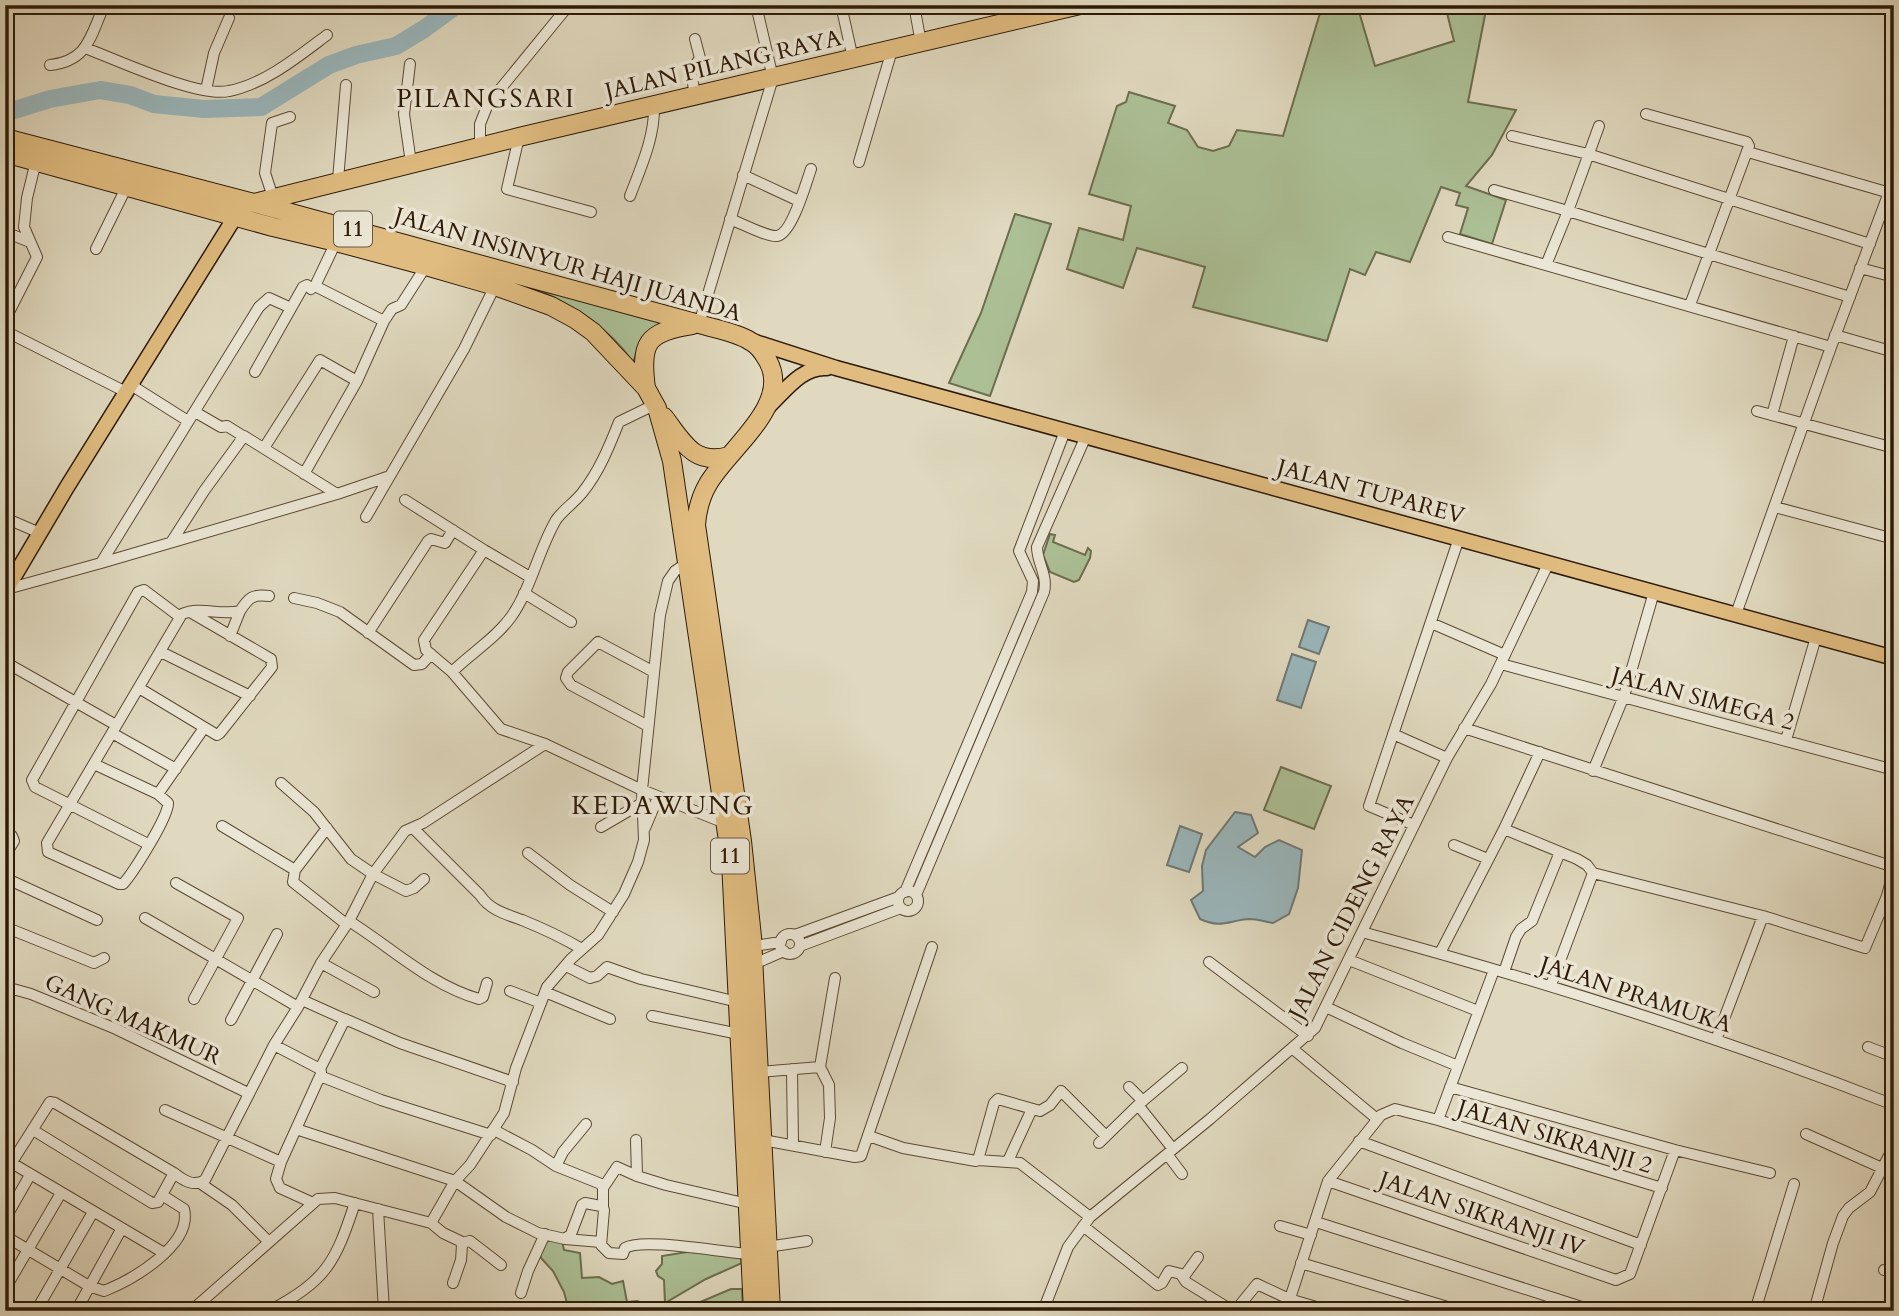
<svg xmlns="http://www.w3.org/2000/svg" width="1899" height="1316" viewBox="0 0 1899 1316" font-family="Cardo,serif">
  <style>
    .green { fill: #acc096; stroke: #6c6d4e; stroke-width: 2 }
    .water { fill: #9ab7bd; stroke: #6e7874; stroke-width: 2 }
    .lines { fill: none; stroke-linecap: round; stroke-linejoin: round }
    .river { stroke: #9ab7bd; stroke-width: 18 }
    .street-casing { stroke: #5a4a34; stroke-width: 12 }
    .primary-casing { stroke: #2d1a06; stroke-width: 17 }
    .highway-casing { stroke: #2d1a06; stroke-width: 20 }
    .street { stroke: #ebe6d5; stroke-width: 10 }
    .primary { stroke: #e0bc80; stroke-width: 14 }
    .highway { stroke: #e0bc80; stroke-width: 18 }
    .labels { text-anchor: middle; stroke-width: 7; stroke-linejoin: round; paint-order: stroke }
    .shield { fill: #ebe6d5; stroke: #665744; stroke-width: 2 }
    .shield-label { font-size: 21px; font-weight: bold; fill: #2d1a06 }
    .street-label { font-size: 23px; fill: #2d1a06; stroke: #ebe6d5 }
    .quarter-label { font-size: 26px; letter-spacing: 2px; fill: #2d1a06; stroke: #ebe6d5 }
  </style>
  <rect width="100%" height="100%" fill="#e0d9bf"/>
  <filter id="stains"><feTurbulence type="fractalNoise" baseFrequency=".00286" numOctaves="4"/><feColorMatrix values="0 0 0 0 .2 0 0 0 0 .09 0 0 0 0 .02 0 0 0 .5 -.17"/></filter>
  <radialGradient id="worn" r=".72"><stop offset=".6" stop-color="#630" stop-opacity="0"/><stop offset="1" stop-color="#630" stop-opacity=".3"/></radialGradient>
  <path class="green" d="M1351,5H1357L1375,66L1454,41L1445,5H1487L1468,102L1516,110L1492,155L1466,186L1506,200L1492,244L1460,234L1468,208L1456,205L1460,193L1441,187L1410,262L1376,252L1365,275L1350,269L1327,341L1193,307L1205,267L1137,248L1123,288L1067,269L1079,228L1123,240L1131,206L1089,194L1117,106L1126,102L1129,92L1175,106L1168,123L1187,130L1198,147L1213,151L1229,146L1237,130L1283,136L1320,13Z
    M1015,214L1051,224L990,396L949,383L981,313Z
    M528,285L667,323L640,344L633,362C606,324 570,304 528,285Z
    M1050,534L1055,535L1053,542L1085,555L1088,548L1091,551L1090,558L1079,580L1074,582L1050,572L1043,555Z
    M1281,767L1331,786L1314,829L1264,810Z
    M543,1240L562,1241L564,1250L580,1253L582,1278L599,1277L612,1284L623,1281L627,1302L637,1301L649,1305L652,1311H569L564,1292L553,1271L541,1258L540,1254Z
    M693,1251L740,1256L742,1263L706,1279L665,1303L664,1280L658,1276L656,1271L662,1264V1256Z
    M731,1289H742L743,1311H679Z"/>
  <path class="water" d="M1308,620L1329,627L1319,654L1299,647Z
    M1292,654L1316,662L1301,708L1277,700Z
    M1235,812L1251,815L1258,833L1238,847L1255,857L1265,847L1279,840L1302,850L1298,888L1289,914L1273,923C1266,922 1257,919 1250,919C1229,920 1222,929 1200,919L1191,900L1203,891L1202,866L1206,850Z
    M1180,826L1202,834L1189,872L1167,865Z"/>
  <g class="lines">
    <path class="river" d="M5,113L50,99L100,90L130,95L154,104L204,109L261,107L329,65L356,55L396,46L424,29L457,5"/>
    <g class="street-casing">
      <path id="street" d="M841,5L853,59
        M914,5L921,43
        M649,8L653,5
        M695,39L700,58L691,71L695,96
        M85,48C118,60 198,98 229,91C265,84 299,56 327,35
        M410,64L404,114L411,163
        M50,65C87,61 90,38 103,8
        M206,90L214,53L229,18
        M1646,114L1747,142L1749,146L1690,305
        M1512,136L1588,154L1870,244
        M519,137L507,189L591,212
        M480,147V124L488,104L569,5
        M1748,152L1890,193
        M859,162L892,50
        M743,175L799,201
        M338,180L346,85
        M1494,190L1568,211L1599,126
        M630,196C641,167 655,137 654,105
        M273,197L265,173L272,123L290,117
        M1881,214L1894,217
        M730,219C741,223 767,237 777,236C792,234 806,183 811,169
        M5,232L30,242
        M1448,237L1831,347
        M96,249L127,186
        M1546,265L1568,211L1850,297
        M1860,268L1894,277
        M315,286L384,321
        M5,320L37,257L24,227L27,198L36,161
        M699,324L773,78L756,5
        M5,331L126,392
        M1835,335L1894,352
        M255,372L303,287L307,285L311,289L315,286L336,242
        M131,385L188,421
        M1757,411L1894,448
        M195,412L221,427L227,426L243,436
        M1772,415L1794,336
        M264,448L320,360L357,381
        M304,474L357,381L384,321L392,309L401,305L426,266
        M405,500L484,550L424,640L426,650L452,672L501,729L545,744L642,790L725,823
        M1775,507L1894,539
        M366,517L464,349L495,286
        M5,518L40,533
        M172,541L204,491L244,436L337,494
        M484,550L530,577
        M101,563L337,494L387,477
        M7,589L101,563L259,307L269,298L291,308
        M524,593L571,622
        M294,598L317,603L340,612L414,665L422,664L431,654
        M1736,614L1831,347L1894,179
        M1431,623L1505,655
        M368,633L428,541L431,539L445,543L453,530
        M230,636L240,611
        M161,652L250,696
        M5,662L116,725
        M1501,664L1894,770
        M452,672C471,653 495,639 511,617C531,589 538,551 556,520C563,510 574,503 582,493C599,472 609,447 619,422L656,404
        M139,688L217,735L220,733L272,667L271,659L190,612
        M648,726L571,685L566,678L568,672L598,642L654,672
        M1464,728L1894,867
        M112,733L176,769
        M1393,734L1447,758
        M1786,740L1816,637
        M94,764L158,794L168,803C169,816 133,873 123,884H119L48,852L47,843L182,614C201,606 221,616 240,611C249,597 253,594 269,596
        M1593,771L1624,696L1654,592
        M281,783L314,812L351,859L373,874L406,891L414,888L424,879
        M158,794L204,728
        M1414,825L1369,806L1459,538
        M222,826L295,870
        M601,827L642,803
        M327,828L295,870L293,882L346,924
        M413,828L480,895C490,910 505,914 522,920C542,928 563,938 582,949
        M645,828L658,797
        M1504,829L1577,859L1587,865L1593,873
        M5,831L12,836L14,841L5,856
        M148,844L35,787L32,780L138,592L144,590L180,617
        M1454,845L1488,859
        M528,853L570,885L613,912
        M5,878L97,920
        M176,883L238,918L194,999
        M898 901a10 10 0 1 1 20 0a10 10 0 1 1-20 0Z
        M905,892L1032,592L1033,581L1019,551L1065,431
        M916,895L1044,592C1048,575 1037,563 1037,547L1086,436
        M145,918L298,1007
        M349,921C392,948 430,985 479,999L483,997L487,983
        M5,927L94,963L104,958
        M1362,932C1542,981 1720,1037 1894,1105
        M780 944a10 10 0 1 1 20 0a10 10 0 1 1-20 0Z
        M795,935L899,897
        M753,946L781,942
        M800,946L901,908
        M1440,953L1504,829L1540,752
        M1349,960L1478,1011
        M1209,962L1308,1036
        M321,963L374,992
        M754,964L784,951
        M566,966L590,978L597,976L607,967L641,979L738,1002
        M1504,972L1516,937L1521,929L1532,921L1560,852
        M1551,985L1593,873L1763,916L1865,948L1887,896L1894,869
        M510,991L541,1003
        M545,992L610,1019
        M302,1000L342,1018
        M5,1001L13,989L31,994L116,1029L248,1093
        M1326,1007L1402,1043L1458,1066
        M652,1016L739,1034
        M231,1020L277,934
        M1716,1040L1763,916
        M274,1045L320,1069L321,1072
        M1868,1047L1894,1057
        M1293,1049L1377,1119
        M320,1069L345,1019L400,1043L513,1082
        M792,1069L793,1144
        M759,1072L820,1067
        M320,1076L381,1100L491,1135
        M1129,1087L1143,1101
        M1450,1087L1675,1150L1770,1173
        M1138,1105L1173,1149
        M165,1110L281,1162L276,1179L280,1188L313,1203
        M1438,1120L1494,970
        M296,1129L455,1181L506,1217L538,1233L565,1239L571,1234L582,1205L585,1203L601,1206L604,1210L601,1245L609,1253L623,1254L625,1248C642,1237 724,1253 750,1254
        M33,1130L152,1203L158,1202L174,1173C184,1181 194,1187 205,1180L274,1045L298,1007L321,963L349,921L373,874L405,831L423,823L545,744
        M494,1130L532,1150L556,1166L601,1184L603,1188V1208
        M1806,1134L1882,1168
        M869,1136L903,1148L976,1161L978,1160L994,1103L998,1099L1040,1111L1050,1105L1061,1091L1106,1136
        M636,1140L637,1176L666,1185L748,1204
        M763,1140L855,1157L861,1156L932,947
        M1359,1141L1641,1245
        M1099,1143L1138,1105L1182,1068
        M825,1152L830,1118L829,1085L820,1067L835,978
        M1167,1154L1182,1174
        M5,1159L164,1253
        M978,1160L1020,1163L1090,1217
        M1008,1161L1032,1109
        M12,1162L50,1102L55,1103L174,1173
        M281,1162L320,1076
        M556,1166L563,1152L586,1124
        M1328,1181L1616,1280L1630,1274L1675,1150
        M200,1183L232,1205L269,1242
        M603,1188L617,1167L637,1176
        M378,1209L384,1311
        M5,1219L30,1175
        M1316,1222L1588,1309
        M431,1223L443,1233L460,1241L462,1245L461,1260L453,1283
        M1083,1226L1158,1285L1162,1283L1169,1271L1185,1275L1198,1257
        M1280,1226L1311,1235
        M5,1236L89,1286L104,1291C132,1280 193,1245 184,1209L162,1195
        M565,1239L601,1242
        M461,1243L470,1241L501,1265
        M767,1247L807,1241
        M1301,1263L1461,1311
        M1884,1270L1894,1271
        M1182,1276L1186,1282L1233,1311
        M5,1289L61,1193
        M521,1293L528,1271L545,1234
        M36,1311L93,1212
        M76,1311L122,1228
        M191,1311L318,1199L335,1198L431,1223L455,1181L470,1165L504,1113L516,1068L547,987L571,959L598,935L624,894L638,862L644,840L642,790L660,615L668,581L675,571L688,562
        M269,1311C327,1280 335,1263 355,1203
        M1043,1311L1068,1247L1090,1217L1210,1119L1315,1028L1447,758L1491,684L1549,562
        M1235,1311L1257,1284L1289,1299L1330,1311
        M1286,1311L1328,1181L1381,1115L1395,1109L1438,1120L1662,1188
        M1755,1311L1794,1184
        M1814,1311L1833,1243L1843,1216L1849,1208L1870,1192L1894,1146"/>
    </g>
    <g class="primary-casing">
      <path id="primary" d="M752,341L836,368L1894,658
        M768,407C785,391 802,366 827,368
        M5,592L67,487L235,217"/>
    </g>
    <g class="highway-casing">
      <path id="highway" d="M5,138L254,203L699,324C715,329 736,332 750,341C757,344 764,354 768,361C792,405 728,449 708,484C701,496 697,511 696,525L742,841L752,937L771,1311
        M5,153L273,227L336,242L426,266L495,286L551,306L575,319L593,332L646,388L657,408L672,461L731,861L753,1311
        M254,203L519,137L1080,5
        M646,388C640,343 646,332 692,325
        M664,417C683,442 694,466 729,456"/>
    </g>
    <use href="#street" class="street"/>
    <use href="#primary" class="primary"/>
    <use href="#highway" class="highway"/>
  </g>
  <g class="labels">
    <g class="shield">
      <rect x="334" y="211.5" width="38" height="35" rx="5"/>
      <rect x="711" y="838.5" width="38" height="35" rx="5"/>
    </g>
    <g class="shield-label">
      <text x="353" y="236">11</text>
      <text x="730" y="863">11</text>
    </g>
    <g class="street-label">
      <text transform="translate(723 64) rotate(-13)" y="8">JALAN PILANG RAYA</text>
      <text transform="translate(568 264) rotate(16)" y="8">JALAN INSINYUR HAJI JUANDA</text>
      <text transform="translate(1371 491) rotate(15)" y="8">JALAN TUPAREV</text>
      <text transform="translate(1703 698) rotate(15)" y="8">JALAN SIMEGA 2</text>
      <text transform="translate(1351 907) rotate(-63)" y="8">JALAN CIDENG RAYA</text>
      <text transform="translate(1636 994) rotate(18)" y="8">JALAN PRAMUKA</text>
      <text transform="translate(133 1019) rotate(24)" y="8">GANG MAKMUR</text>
      <text transform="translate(1555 1136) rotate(17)" y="8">JALAN SIKRANJI 2</text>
      <text transform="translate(1482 1213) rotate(19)" y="8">JALAN SIKRANJI IV</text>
    </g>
    <g class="quarter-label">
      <text x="486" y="107">PILANGSARI</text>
      <text x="663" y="814">KEDAWUNG</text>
    </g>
  </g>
  <rect width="1899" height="1316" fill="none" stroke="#e0d9bf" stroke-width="28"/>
  <rect x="7" y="7" width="1885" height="1302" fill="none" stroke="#2d1a06" stroke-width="3.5"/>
  <rect x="14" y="14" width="1871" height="1288" fill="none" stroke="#2d1a06" stroke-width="2"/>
  <rect width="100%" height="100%" filter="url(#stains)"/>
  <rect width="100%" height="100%" fill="url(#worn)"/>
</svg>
